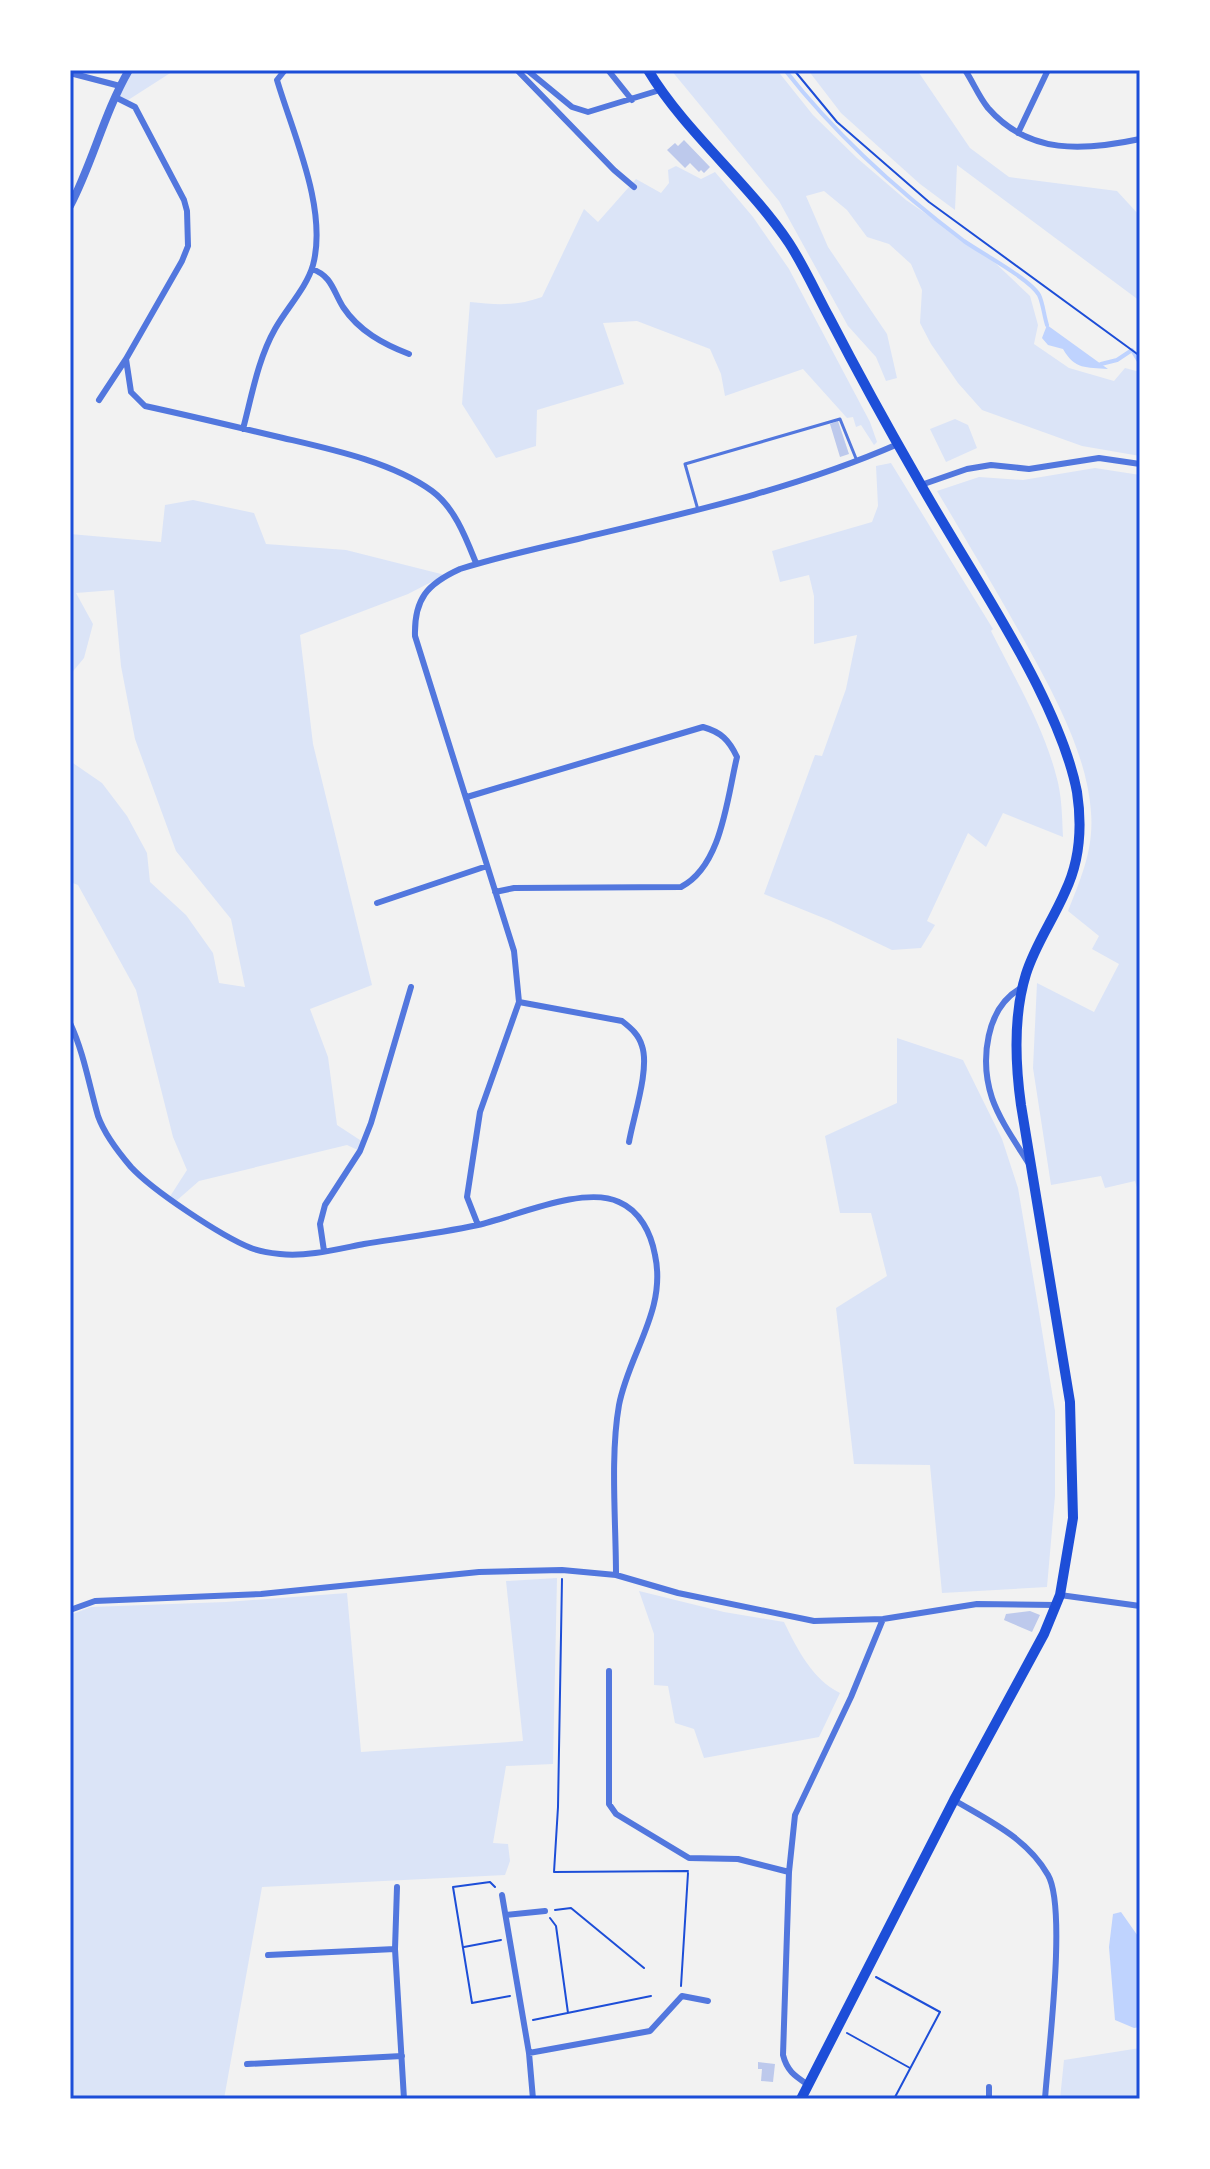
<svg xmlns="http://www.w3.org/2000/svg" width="1210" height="2169" viewBox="0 0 1210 2169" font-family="'Source Sans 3',sans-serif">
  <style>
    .green { fill: #dbe4f7 }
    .water { fill: #bfd3fe }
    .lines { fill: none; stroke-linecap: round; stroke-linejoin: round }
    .stream { stroke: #bfd3fe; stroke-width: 4 }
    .building { fill: #bdc9ec }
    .path { stroke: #1d4ed8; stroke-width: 2 }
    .service { stroke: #5277de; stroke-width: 3 }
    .minor { stroke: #5277de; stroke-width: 6 }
    .tertiary { stroke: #5277de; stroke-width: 8 }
    .primary { stroke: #1d4ed8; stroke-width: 10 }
    .neatline { fill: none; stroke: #1d4ed8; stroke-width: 3 }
  </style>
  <rect width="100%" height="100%" fill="#f2f2f2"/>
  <path class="green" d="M129,70H175L125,102L115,97Z
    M671,70H777L813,115L857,158L906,200L991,259L1030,296L1038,325L1034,344L1069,368L1114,381L1125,368L1140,372V456L1082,446L982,410L958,383L931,344L920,323L922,290L911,264L889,244L867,237L847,210L824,191L806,196L828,247L887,334L897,378L886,381L876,357L848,326L779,201Z
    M808,70H917L970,148L1009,177L1117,191L1140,216V301L957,165L955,210L920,184L841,113Z
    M676,166L701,179L715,172L753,217L789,269L870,422L877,442L874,445L861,425L856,427L853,417L847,418L803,369L725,396L721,374L710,349L637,321L603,323L624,384L537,410L536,446L496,458L462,404L470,302C497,305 517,306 542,297L584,209L598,222L636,179L661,193L669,183L668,170Z
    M955,419L968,425L977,448L946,462L930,429Z
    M891,463L993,629L991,631C1014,677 1043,725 1056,775C1062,795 1062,816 1063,837L1003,813L986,847L968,833L927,921L935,925L921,948L892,950L831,921L764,894L815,755L822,756L846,689L857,635L814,644V596L809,575L780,582L772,551L872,522L878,506L876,466Z
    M1095,468L1140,475V1198L1135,1181L1105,1188L1101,1176L1051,1185L1033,1068L1037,983L1094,1012L1119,964L1092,949L1099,936L1068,911C1081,878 1094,849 1091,812C1087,751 1049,685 1020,633C993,585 965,538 937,491L979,477L1023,480Z
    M193,500L254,513L266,544L346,550L445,575L408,594L300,635L313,744L372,985L310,1009L328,1057L337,1125L363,1142L360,1151L347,1145L199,1181L175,1202L169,1198L187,1170L173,1137L136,990L78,885L70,882V761L102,783L127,816L147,853L150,882L186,915L213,953L219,983L245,987L231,919L176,851L135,739L121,666L114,590L76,593L93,624L84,658L70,675V534L161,542L165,505Z
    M897,1038L963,1060L1002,1139L1018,1188L1038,1306L1055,1411V1496L1047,1587L942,1593L930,1465L854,1464L836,1308L887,1276L871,1213H840L825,1136L897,1103Z
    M557,1578L553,1764L506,1766L493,1843L508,1844L510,1861L505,1875L262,1887L224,2099H70V1615L91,1607L226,1602L347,1593L361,1752L523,1741L506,1581Z
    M639,1591L724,1612L784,1622C797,1649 813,1680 840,1693L819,1737L704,1758L694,1729L675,1723L668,1686L654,1685V1634Z
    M1140,2048V2099H1060L1064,2060Z"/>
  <path class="water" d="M1047,325L1101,364L1108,369C1086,367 1075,370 1063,349L1048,345L1042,338Z
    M1121,1912L1140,1939V2027L1134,2028L1115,2020L1109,1947L1113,1914Z"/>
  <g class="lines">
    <path class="stream" d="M785,70C835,134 899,192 964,241C981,253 1030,279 1039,295C1043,303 1044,316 1047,325
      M1101,364L1117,360L1132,350L1140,363"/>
  </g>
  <path class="building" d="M684,140L710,167L704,173L701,170L699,172L690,163L685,168L667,150L675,143L678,146Z
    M838,421L849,454L840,457L830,424Z
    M1030,1611L1040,1615L1032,1632L1004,1620L1006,1614Z
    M758,2062L775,2064L773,2082L761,2081L762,2069H758Z"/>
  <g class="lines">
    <path class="path" d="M794,70L837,122L929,202L1140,356
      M562,1579L558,1807L554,1872L688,1871
      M495,1887L490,1882L453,1887L472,2003L510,1996
      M555,1910L571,1908L644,1968
      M550,1918L556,1926L568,2013
      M464,1947L501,1940
      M876,1977L940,2012L894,2099
      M681,1986L688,1873
      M533,2020L651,1996
      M847,2033L910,2068"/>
    <path class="service" d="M698,510L685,464L840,419L857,461"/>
    <path class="minor" d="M517,70L614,170L634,187
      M527,70L572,107L588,112L660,90
      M608,70L632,100
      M965,70C973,82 979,97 988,108C1029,155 1084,151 1140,139
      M70,73L120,86
      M115,97L135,107L184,200L187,211L188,246L182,261L126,359L131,392L145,406C191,416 237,427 283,438C330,449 392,462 432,491C455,508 466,538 476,563
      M1018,133L1048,70
      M312,269C332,276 333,291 343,307C359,331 383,344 409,354
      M99,400L126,359
      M243,429C252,395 258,359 275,329C286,309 307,287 313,265C328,209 293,134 277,80L285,70
      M921,485L967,469L991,465L1029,469L1099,458L1140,464
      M467,797L703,727C721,732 729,740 737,757C727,798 722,866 681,887L514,888L495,892
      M377,903L487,866
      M1023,987C985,1006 980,1061 992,1098C1000,1121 1016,1143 1029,1164
      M519,1002L622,1021C631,1028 639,1035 642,1046C650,1069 633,1118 629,1142
      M70,1023C84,1053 89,1085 98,1116C104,1133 119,1153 131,1167C152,1190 221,1236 251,1248C259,1251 271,1253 280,1254C307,1257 338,1249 364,1244C402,1238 440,1233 478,1225C514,1217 584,1185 619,1202C640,1211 651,1233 655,1255C667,1310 629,1353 619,1405C610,1456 616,1522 616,1575
      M478,1225L467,1197L480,1112L519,1002L514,951L415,636C414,599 427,584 460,569C498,557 538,548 578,539C686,513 795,489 898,444
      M324,1251L320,1224L325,1205L360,1151L371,1123L411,987
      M1060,1595L1140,1606
      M70,1610L95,1601L261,1594L479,1572L562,1570L616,1575L678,1593L814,1621L883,1619L977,1604L1056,1605
      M609,1671V1804L616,1814L689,1858L738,1859L789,1872
      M954,1800C989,1821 1027,1838 1048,1875C1067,1908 1048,2054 1045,2099
      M397,1887L395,1949L404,2099
      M502,1895L529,2053L533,2099
      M506,1915L545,1911
      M268,1955L395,1949
      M529,2053L650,2031L682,1996L708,2001
      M247,2064L402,2056
      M807,2084C795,2076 787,2071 783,2055L789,1872L795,1815L851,1697L883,1619
      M989,2099V2087"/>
    <path class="tertiary" d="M70,206C93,162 104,113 129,70"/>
    <path class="primary" d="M648,70C685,132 748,182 789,243C804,266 816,293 829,317C857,371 886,424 916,476C955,546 1001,613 1037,685C1054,719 1070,755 1077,792C1082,825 1080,861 1065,892C1053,920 1035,945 1026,974C1013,1016 1015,1062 1021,1105L1070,1402L1073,1518L1060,1595L1044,1634L954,1800L801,2099"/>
  </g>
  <rect width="1210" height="2169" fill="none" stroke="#ffffff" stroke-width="144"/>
  <rect x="72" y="72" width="1066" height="2025" class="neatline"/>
</svg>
